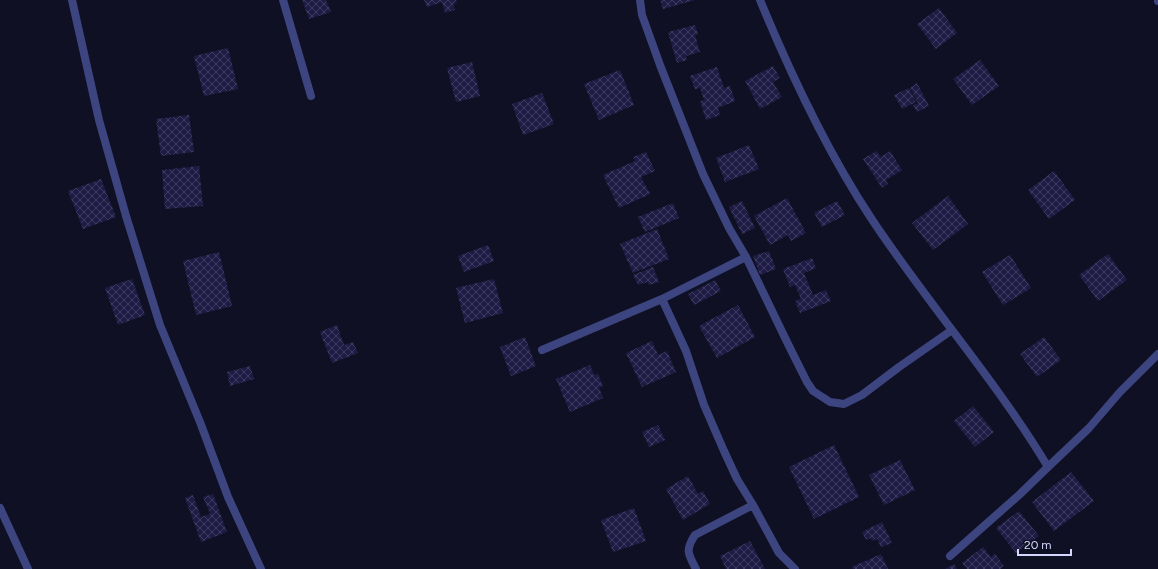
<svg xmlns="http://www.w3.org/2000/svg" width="1158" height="569" viewBox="0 0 1158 569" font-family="Figtree,sans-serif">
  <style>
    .building { fill: url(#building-cross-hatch) }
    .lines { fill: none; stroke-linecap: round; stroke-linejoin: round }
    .minor { stroke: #3d4581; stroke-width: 8 }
  </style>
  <defs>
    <pattern id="building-cross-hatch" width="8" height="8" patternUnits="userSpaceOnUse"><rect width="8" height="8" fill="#1e1c44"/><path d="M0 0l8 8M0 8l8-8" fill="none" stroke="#3e3c60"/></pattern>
  </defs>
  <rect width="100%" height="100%" fill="#101024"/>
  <path class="building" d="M302,0H326L331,12L309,19Z
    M424,0H456L457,3L453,4L455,10L445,13L442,2L427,7Z
    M660,0H695L663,9Z
    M939,8L957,33L936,49L917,24Z
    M695,25L698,34L695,35L700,52L686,56L687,60L677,63L668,32Z
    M228,48L238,89L204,96L194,56Z
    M980,60L999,86L972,105L953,79Z
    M472,62L480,96L456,102L447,68Z
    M773,66L780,78L773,82L782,97L760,109L745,81Z
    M717,67L724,88L730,86L735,101L718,108L720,115L706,120L700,101L704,100L700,88L695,89L690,76Z
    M620,70L634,105L599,120L584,84Z
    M917,83L929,106L917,112L913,105L918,103L910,88Z
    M909,88L916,102L902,109L894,95Z
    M542,93L554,124L523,135L512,104Z
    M189,115L194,152L161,156L156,119Z
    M749,145L759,169L725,182L716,158Z
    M876,151L881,157L890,151L902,170L886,180L888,184L882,188L863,159Z
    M646,152L655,171L641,177L650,194L619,208L603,175L635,161L633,157Z
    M199,166L203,206L165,209L162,170Z
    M1054,171L1075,200L1049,219L1028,190Z
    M101,179L116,217L83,229L68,191Z
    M948,196L968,224L933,250L912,223Z
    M787,198L806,233L791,241L788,235L770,245L754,216Z
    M742,201L755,228L742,234L729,207Z
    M837,201L845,215L822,227L814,213Z
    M673,203L679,218L645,232L638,217Z
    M657,229L669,259L633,273L620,244Z
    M488,245L494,261L464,272L458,256Z
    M769,251L776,269L760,275L753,256Z
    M219,252L232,306L196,315L183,261Z
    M1108,254L1127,280L1098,301L1079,275Z
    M1010,255L1031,288L1003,305L982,272Z
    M812,258L816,268L804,273L813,295L826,290L831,301L800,313L795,301L801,299L795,285L790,287L783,269Z
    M653,267L659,282L649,285L648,282L638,285L633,275Z
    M132,279L145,315L118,325L105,288Z
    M494,279L503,313L465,323L456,288Z
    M715,280L721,291L694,305L688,294Z
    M738,305L755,337L717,358L699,326Z
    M337,325L344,345L353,342L358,353L332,363L320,332Z
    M525,337L536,366L511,376L500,347Z
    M1044,337L1061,360L1037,377L1020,354Z
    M652,341L658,355L667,351L676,372L642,387L626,353Z
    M590,365L594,375L598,374L603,386L599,388L603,398L570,412L556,379Z
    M250,366L254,379L230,386L227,372Z
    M973,406L994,432L975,447L954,421Z
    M658,425L665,440L649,447L642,432Z
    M834,445L859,497L814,519L789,467Z
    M900,460L915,490L884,505L869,475Z
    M1071,472L1094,501L1054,531L1032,502Z
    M688,476L698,494L703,491L710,504L683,520L666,489Z
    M213,494L227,532L201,542L185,498L193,495L201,517L210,514L203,497Z
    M634,508L646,541L613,552L601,520Z
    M1019,511L1039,536L1016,553L996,528Z
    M882,522L892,543L881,547L877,539L872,541L871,538L866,540L862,532Z
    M750,541L765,569H726L720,556Z
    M983,547L991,557L995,554L1004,566L1000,569H967L962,563Z
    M881,554L888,569H853L852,567Z
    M954,564L957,569H945Z"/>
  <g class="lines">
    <path class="minor" d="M72,0L99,120L126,216L160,325L200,422L228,497L261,569
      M283,0L311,96
      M640,0L642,15L660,65L703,174L729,228L746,257L788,344L807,382L813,391L830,402L844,404L862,395L899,367L952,330
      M760,0C791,75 826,150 871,218C927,303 995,379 1048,467L1019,495L950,556
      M1158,0V1
      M662,299L686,351L704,405L724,451L737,479L753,505L695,535C685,550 688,554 696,569
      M542,350L662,299L746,257
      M1048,467L1089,428L1120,392L1158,354
      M753,505L779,553L795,569
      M0,508L28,569"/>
  </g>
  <path d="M1018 549v6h53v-6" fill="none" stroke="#d5d6fd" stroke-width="2"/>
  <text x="1024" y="549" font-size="12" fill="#d5d6fd" stroke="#101024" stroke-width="3" paint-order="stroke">20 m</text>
</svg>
